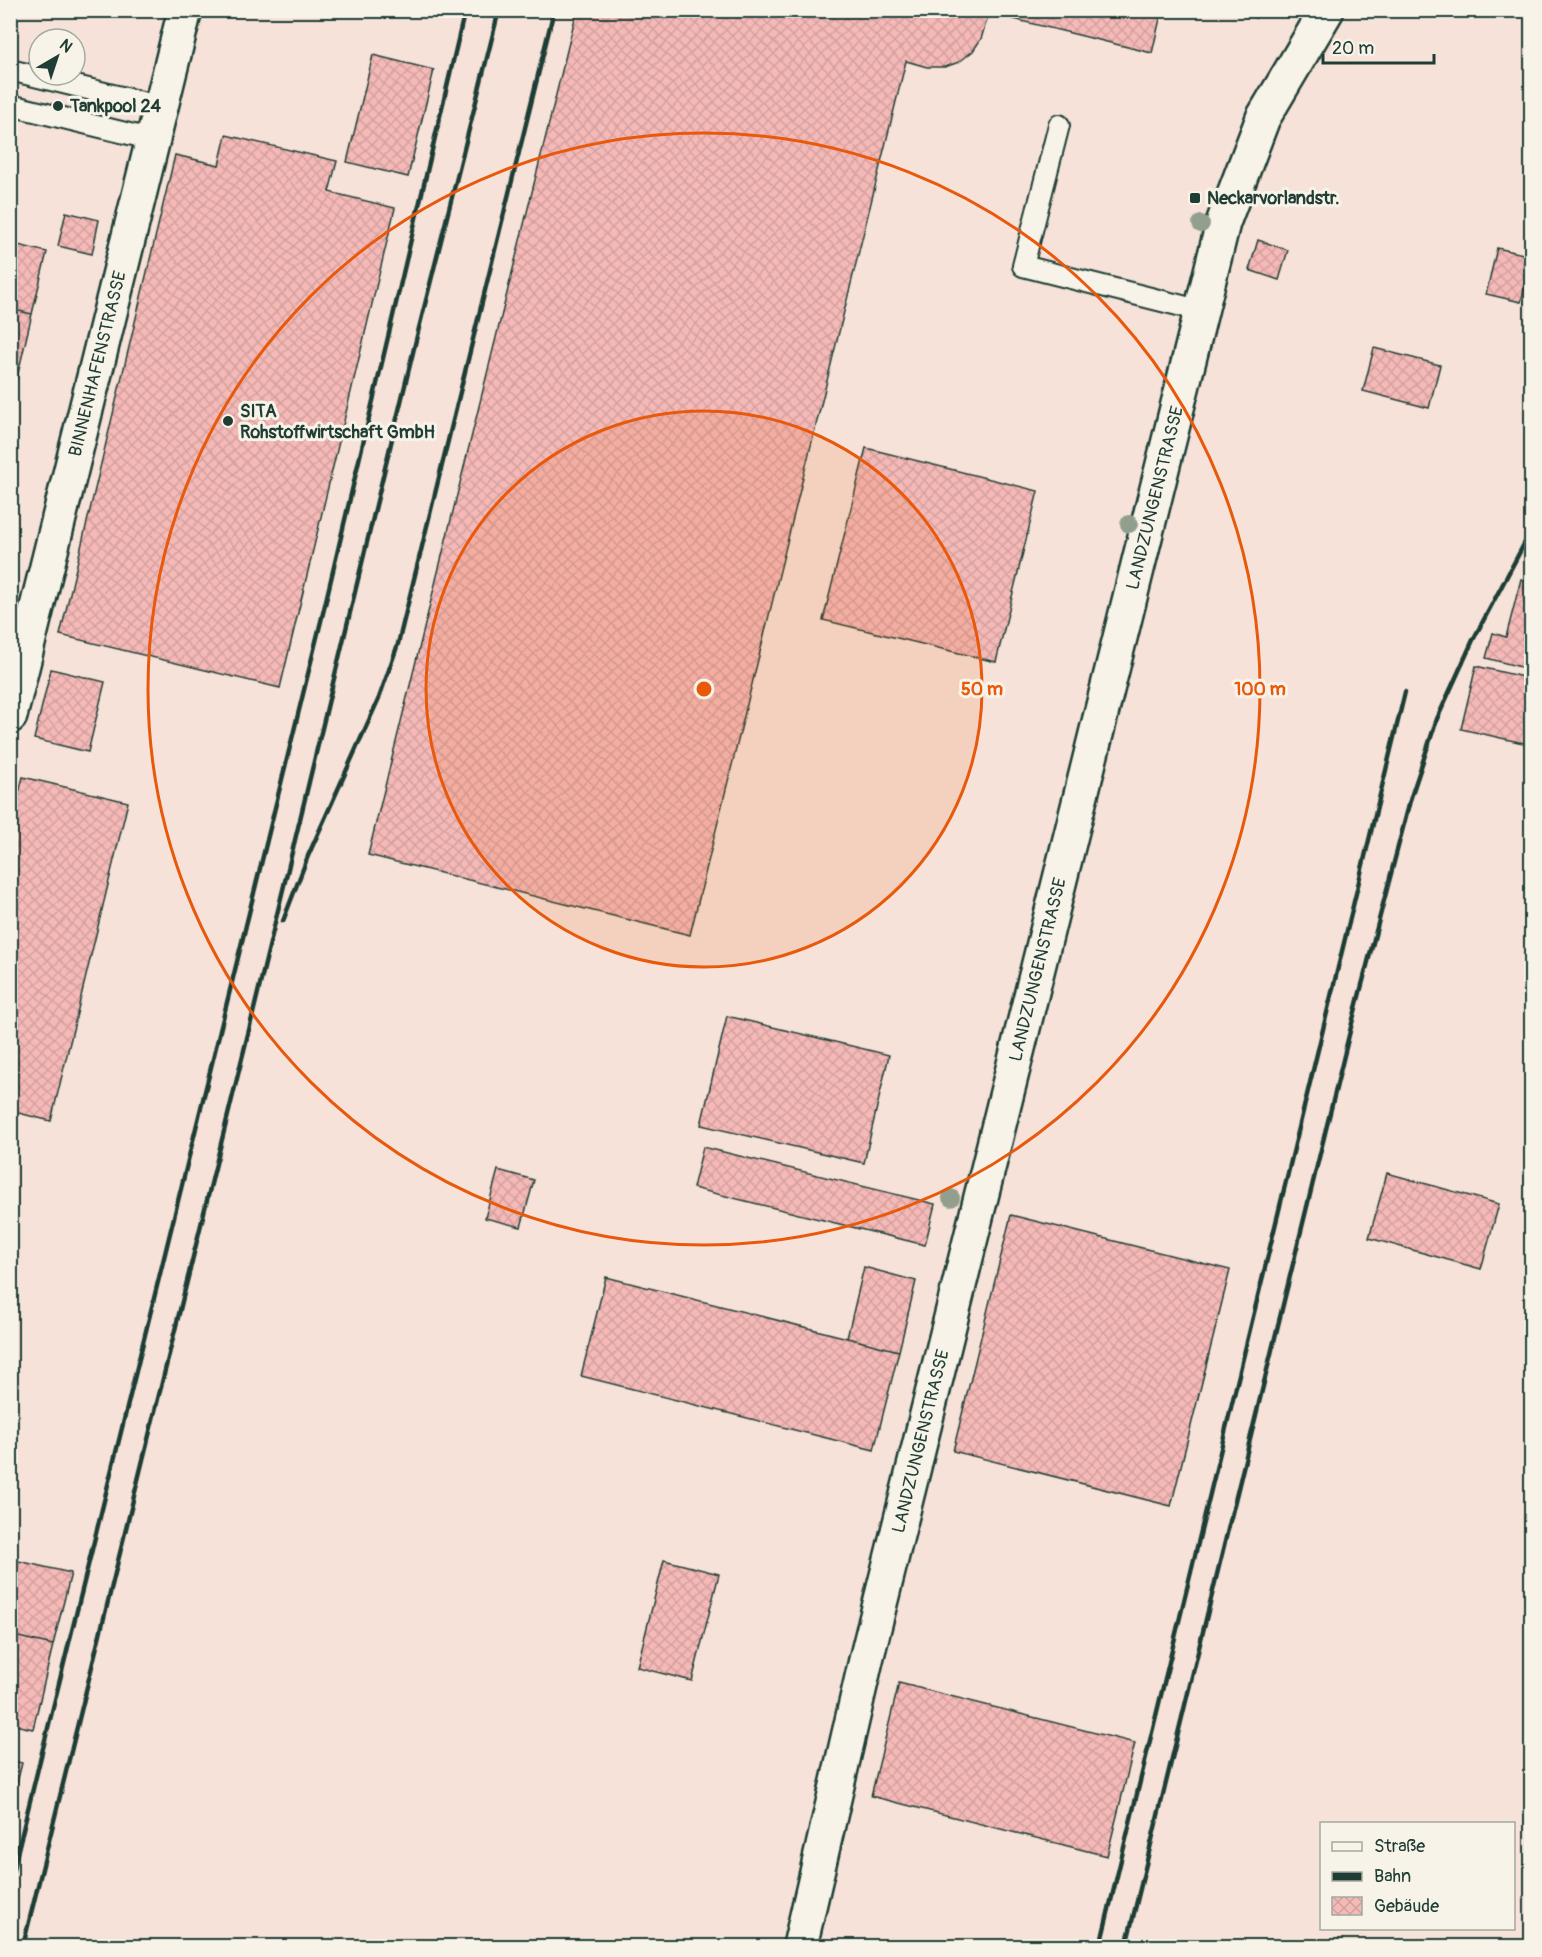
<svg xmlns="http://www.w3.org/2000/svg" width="1542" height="1957" viewBox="0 0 1542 1957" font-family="Pangolin,sans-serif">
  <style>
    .built { fill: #f6e2d9; fill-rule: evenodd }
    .building { fill: url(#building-cross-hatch); stroke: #1f3d34; stroke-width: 1.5 }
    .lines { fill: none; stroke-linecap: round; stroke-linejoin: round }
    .lane-casing { stroke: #1f3d34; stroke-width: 24 }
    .street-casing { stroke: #1f3d34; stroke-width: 38 }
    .lane { stroke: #f7f3e8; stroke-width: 20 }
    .street { stroke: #f7f3e8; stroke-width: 33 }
    .rail { stroke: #1f3d34; stroke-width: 4.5 }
    .tree { fill: #929f8e }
    .ring { fill: none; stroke: #e8590c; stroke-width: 3 }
    .poi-dot { fill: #1f3d34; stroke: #f7f3e8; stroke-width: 2 }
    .labels { text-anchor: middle; stroke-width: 6; stroke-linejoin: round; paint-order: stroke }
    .poi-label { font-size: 18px; font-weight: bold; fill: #1f3d34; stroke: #f7f3e8; text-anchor: start }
    .street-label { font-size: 18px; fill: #1f3d34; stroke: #f7f3e8 }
    .centre { fill: #e8590c; stroke: #f7f3e8; stroke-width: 3 }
    .ring-label { font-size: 18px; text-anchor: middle; font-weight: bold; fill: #e8590c; stroke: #f7f3e8; stroke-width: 6; stroke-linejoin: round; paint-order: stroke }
  </style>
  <defs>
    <pattern id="building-cross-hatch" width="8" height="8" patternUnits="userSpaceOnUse" patternTransform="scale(1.5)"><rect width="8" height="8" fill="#f5b9b7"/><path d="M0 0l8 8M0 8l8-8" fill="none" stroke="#d2a09e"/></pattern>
  </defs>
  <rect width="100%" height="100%" fill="#f7f3e8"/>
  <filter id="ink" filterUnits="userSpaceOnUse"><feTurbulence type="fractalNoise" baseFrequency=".0167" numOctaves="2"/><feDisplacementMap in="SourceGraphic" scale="12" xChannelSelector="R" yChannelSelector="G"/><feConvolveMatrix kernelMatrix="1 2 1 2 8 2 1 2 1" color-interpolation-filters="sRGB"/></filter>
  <g filter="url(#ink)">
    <path class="built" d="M11,11H1531V1946H11ZM39,39H75V75H39ZM1322,1824H1514V1928H1322Z"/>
    <path class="building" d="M577,10H1162L1152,53L989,13L981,39L973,51L959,62L945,67H927L906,61L690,935L368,855Z
      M1224,10H1258L1256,18Z
      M373,55L434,70L408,177L347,162Z
      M226,135L337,161L329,192L395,208L280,688L60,635L175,155L219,165Z
      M66,212L99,220L92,254L58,246Z
      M1258,240L1288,250L1279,280L1249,270Z
      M10,243L47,252L32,314L10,309Z
      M1497,248L1532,256L1521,302L1486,294Z
      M10,309L32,314L17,378L10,377Z
      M1374,348L1440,365L1429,408L1363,391Z
      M866,448L1038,491L996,662L823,620Z
      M1521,579L1532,582V670L1486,658L1493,633L1506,637Z
      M1476,666L1532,679V745L1461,729Z
      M51,669L105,682L88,752L34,739Z
      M23,777L128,802L51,1121L10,1111V827Z
      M727,1016L889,1055L864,1163L701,1125Z
      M703,1147L935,1204L925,1245L693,1188Z
      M498,1170L534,1180L521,1227L485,1218Z
      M1387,1173L1499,1204L1481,1269L1369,1238Z
      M1011,1215L1230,1270L1171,1506L953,1451Z
      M864,1267L916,1281L899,1351L847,1338Z
      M606,1277L899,1351L874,1450L581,1376Z
      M10,1559L71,1573L53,1645L10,1635Z
      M664,1560L719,1574L692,1681L637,1667Z
      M10,1635L53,1645L33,1729L10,1724Z
      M899,1683L1135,1743L1107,1856L871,1796Z
      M10,1760L22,1763L10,1811Z"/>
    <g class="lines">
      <g class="lane-casing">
        <path id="lane" d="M10,70L162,107
          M10,105L154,140
          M1059,125L1023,266L1202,311"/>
      </g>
      <g class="street-casing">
        <g id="street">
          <path id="s1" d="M10,716L185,10"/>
          <path id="s2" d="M800,1946L866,1660L1223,223L1263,118L1327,10"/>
        </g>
      </g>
      <use href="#lane" class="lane"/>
      <use href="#street" class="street"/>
      <path class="rail" d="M283,921L308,856L379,698L398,644L554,10
        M10,1882L324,609L465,10
        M23,1946L249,1030L415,344L499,10
        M1100,1946L1405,692
        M1126,1946L1351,1027L1411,797L1437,719L1473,640L1532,529"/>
    </g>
    <g class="tree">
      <circle cx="1201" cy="224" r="9"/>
      <circle cx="1129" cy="524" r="9"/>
      <circle cx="951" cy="1198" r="9"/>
    </g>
  </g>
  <circle cx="704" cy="689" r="278" fill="#e8590c" fill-opacity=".12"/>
  <g class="ring">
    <circle cx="704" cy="689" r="278"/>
    <circle cx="704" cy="689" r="556"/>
  </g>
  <g class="poi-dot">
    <circle cx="58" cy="106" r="6"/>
    <rect x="1189" y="192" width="12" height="12" rx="3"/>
    <circle cx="228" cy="421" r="6"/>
  </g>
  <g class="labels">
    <g class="poi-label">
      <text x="70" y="112">Tankpool 24</text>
      <text x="1207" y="204">Neckarvorlandstr.</text>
      <text x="240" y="417">SITA<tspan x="240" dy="21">Rohstoffwirtschaft GmbH</tspan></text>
    </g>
    <g class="street-label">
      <text dy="6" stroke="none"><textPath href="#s1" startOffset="363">BINNENHAFENSTRASSE</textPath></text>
      <text dy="6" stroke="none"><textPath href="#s2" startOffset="1491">LANDZUNGENSTRASSE</textPath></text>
      <text dy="6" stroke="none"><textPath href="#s2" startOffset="1005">LANDZUNGENSTRASSE</textPath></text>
      <text dy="6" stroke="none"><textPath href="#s2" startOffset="519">LANDZUNGENSTRASSE</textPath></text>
    </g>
  </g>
  <circle cx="704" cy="689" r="9" class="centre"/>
  <g class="ring-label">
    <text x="982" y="695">50 m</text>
    <text x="1260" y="695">100 m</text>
  </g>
  <rect width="1542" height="1957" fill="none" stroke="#f7f3e8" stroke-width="36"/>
  <rect x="18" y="18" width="1506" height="1921" fill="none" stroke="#1f3d34" stroke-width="2" filter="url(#ink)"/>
  <rect x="1320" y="1822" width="195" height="108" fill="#f7f3e8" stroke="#a1aaa0" stroke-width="1.5"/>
  <rect x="1332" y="1842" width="30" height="9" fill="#f7f3e8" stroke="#a1aaa0" stroke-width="1.5"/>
  <text x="1374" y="1852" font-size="18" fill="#1f3d34">Straße</text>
  <rect x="1332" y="1872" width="30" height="9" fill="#1f3d34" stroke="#a1aaa0" stroke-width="1.5"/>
  <text x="1374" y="1882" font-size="18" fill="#1f3d34">Bahn</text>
  <rect x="1332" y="1897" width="30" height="18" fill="url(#building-cross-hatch)" stroke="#a1aaa0" stroke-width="1.5"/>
  <text x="1374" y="1912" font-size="18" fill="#1f3d34">Gebäude</text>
  <g transform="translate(57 57) rotate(39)"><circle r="28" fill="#f7f3e8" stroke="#a1aaa0" stroke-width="1.5"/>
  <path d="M0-4.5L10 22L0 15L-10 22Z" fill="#1f3d34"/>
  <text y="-9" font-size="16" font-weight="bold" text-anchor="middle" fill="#1f3d34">N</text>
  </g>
  <path d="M1323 54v9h111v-9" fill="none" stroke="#1f3d34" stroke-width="3"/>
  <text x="1332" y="54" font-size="18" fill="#1f3d34" stroke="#f7f3e8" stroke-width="4.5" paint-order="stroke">20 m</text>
</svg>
